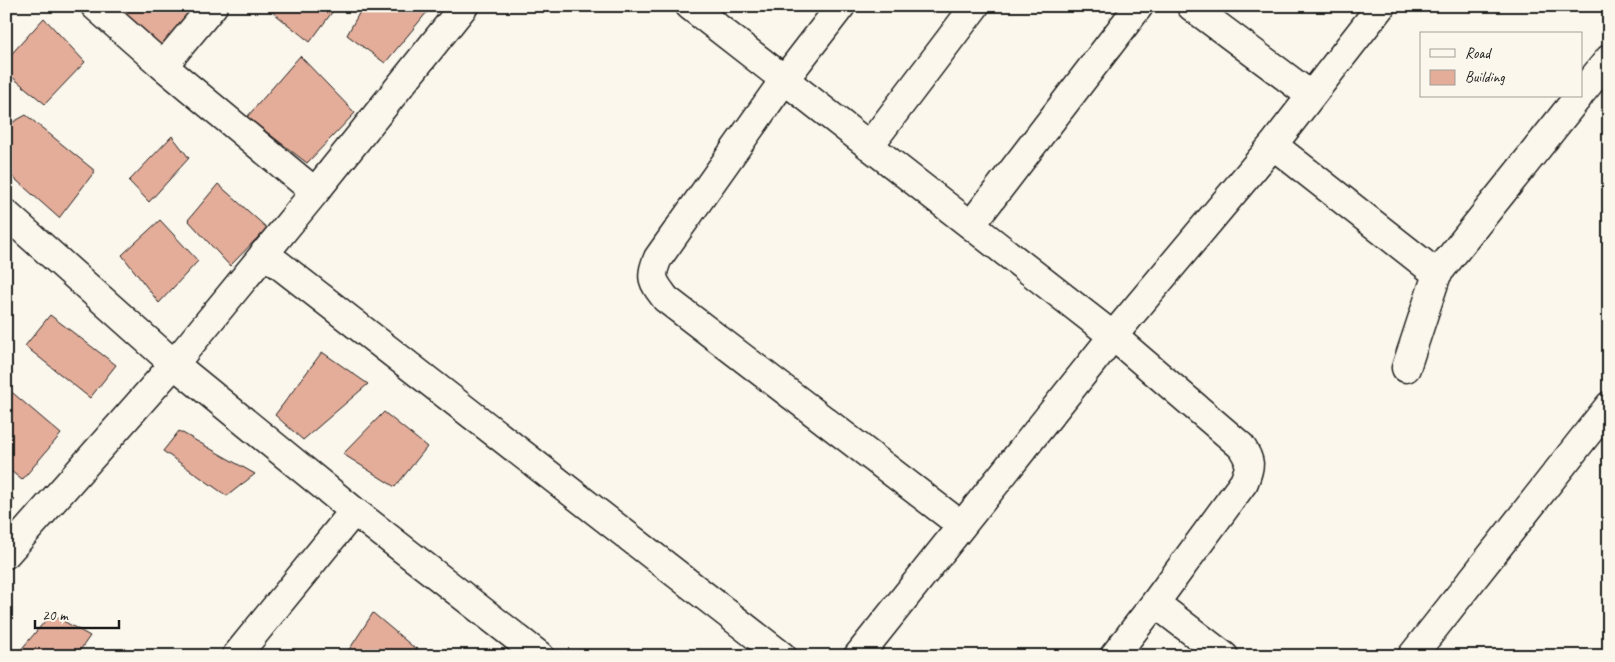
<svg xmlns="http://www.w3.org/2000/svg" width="1615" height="662" viewBox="0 0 1615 662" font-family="Caveat,sans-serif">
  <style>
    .building { fill: #e4ad9a; stroke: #1c1c1c }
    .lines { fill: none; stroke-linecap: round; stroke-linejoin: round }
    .minor-casing { stroke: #1c1c1c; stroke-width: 31 }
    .minor { stroke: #fbf7ec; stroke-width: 28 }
  </style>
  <rect width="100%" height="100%" fill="#fbf7ec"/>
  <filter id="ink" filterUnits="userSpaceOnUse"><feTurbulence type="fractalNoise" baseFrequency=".02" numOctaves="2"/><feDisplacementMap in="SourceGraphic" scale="10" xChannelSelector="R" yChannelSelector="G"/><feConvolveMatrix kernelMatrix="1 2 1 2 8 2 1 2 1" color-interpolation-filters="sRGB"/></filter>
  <g filter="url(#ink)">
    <path class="building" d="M111,6H196L160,49Z
      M265,6H327L333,11L310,42Z
      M363,6H432L385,63L347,35Z
      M44,18L85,62L45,104L6,72V60Z
      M300,56L355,113L307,163L247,117Z
      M26,115L95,171L59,218L6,171V126Z
      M172,136L189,158L149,202L129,181Z
      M218,184L267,228L230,266L188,220Z
      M160,220L198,261L159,303L122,255Z
      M50,315L116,365L90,398L25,346Z
      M322,352L368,384L303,440L275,415Z
      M7,388L61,434L22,480L6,467Z
      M384,412L427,447L395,487L343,454Z
      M179,431L255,474L227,496L163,451Z
      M6,494L15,500L6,509Z
      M373,613L424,656H345Z
      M51,614L90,636L76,656H24L19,652Z"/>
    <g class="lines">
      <g class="minor-casing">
        <path id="minor" d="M95,6L163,66
          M213,6L163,66L315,192L174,364L354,511L236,656
          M690,6L1113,336L1241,446C1251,461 1251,465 1244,482L1155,603
          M841,6L784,80L658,258C649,278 653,282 666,299L961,525
          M1191,6L1310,95
          M1581,93L1609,59
          M1273,145L1437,274
          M869,146L975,6
          M315,192L464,6
          M6,214L174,364L6,554
          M971,225L1139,6
          M264,253L782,656
          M1406,368L1437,274L1579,96
          M354,511L540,656
          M858,656L1113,336L1273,145L1381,6
          M1114,656L1155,603L1224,656
          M1412,656L1609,406"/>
      </g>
      <use href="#minor" class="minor"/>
    </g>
  </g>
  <rect width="1615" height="662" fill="none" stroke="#fbf7ec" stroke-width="25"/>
  <rect x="12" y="12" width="1590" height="637" fill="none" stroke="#1c1c1c" stroke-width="2" filter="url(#ink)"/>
  <rect x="1420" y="32" width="162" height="65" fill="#fbf7ec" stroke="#a29f99"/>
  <rect x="1430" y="49" width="25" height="8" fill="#fbf7ec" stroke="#a29f99"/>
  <text x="1465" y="58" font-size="15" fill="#1c1c1c">Road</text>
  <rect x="1430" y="70" width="25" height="15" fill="#e4ad9a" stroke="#a29f99"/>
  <text x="1465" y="82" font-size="15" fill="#1c1c1c">Building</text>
  <path d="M35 620v8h84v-8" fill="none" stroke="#1c1c1c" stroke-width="2.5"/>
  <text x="42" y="620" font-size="15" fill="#1c1c1c" stroke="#fbf7ec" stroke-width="4" paint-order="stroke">20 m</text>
</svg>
